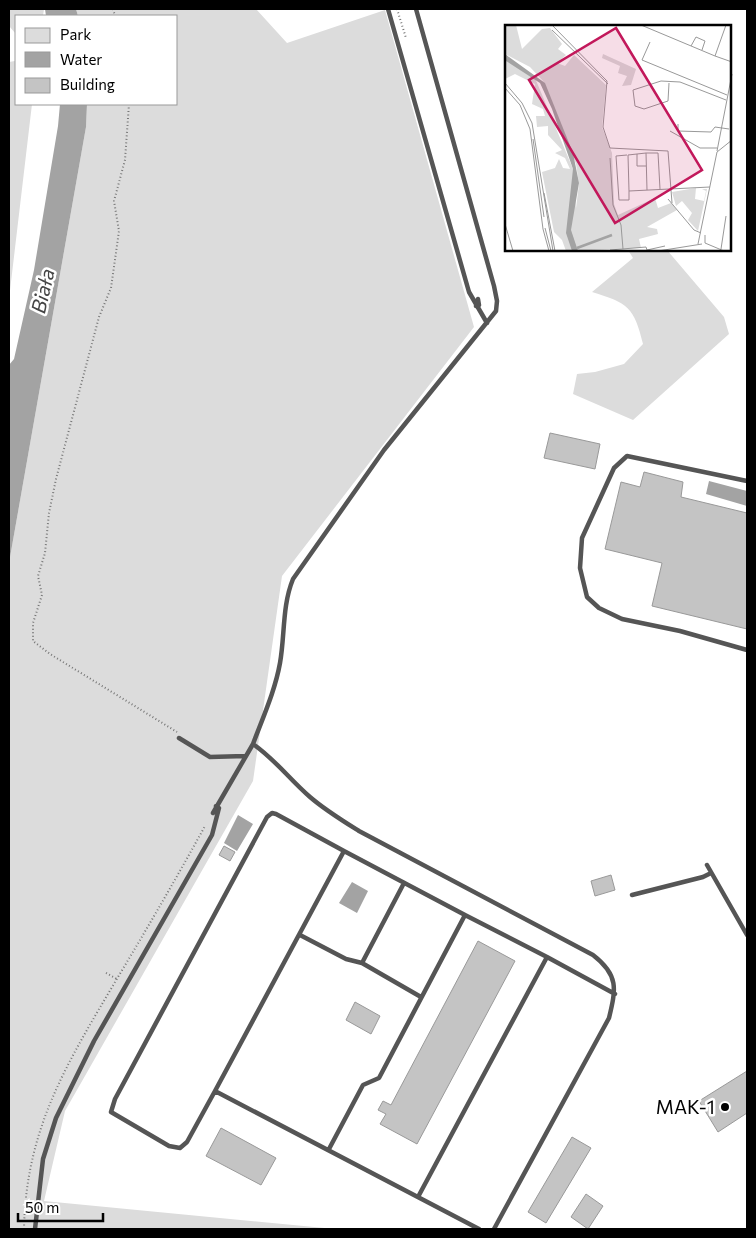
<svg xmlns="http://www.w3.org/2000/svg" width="756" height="1238" viewBox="0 0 756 1238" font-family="Commissioner,sans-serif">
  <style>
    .green { fill: #dcdcdc }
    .water { fill: #a3a3a3 }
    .building { fill: #c4c4c4; stroke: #999 }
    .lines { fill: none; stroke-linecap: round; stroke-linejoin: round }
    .path { stroke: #777; stroke-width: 2; stroke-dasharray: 1 2.5; stroke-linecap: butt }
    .service { stroke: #555; stroke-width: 4.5 }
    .poi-dot { fill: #000; stroke: #fff; stroke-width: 2 }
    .labels { text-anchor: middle; stroke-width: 5; stroke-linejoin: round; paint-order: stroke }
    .poi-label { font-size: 19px; fill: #000; stroke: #fff; text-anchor: end }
    .water-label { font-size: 20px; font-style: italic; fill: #444; stroke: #fff }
    .inset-river { fill: none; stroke: #a3a3a3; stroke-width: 2.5 }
    .inset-road { fill: none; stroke: #999; stroke-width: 1 }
    .view { fill: #c2185b; fill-opacity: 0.15; stroke: #c2185b; stroke-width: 2.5 }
    .inset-edge { fill: none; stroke: #000; stroke-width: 2.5 }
  </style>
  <rect width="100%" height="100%" fill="#fff"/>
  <path class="green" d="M9,9H44L43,16H16V34L9,26Z
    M76,9H256L287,43L385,10L474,327L282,576L253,781L65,1111L44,1201L335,1229H9V563L86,127L87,104H176V16H78Z
    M16,58V104H32L9,299V62L15,61Z
    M628,250H667L724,317L729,334L633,420L573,394L577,374L595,372L624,364L643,344C634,307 628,303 592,292L633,258Z"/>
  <path class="water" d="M45,9H76L78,16H46Z
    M60,104H87L86,127L9,563V365L14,359L34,270L58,126Z
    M709,481L747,491V506L706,494Z
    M238,815L253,824L237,851L224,843Z
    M352,882L368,891L357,913L339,903Z"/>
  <path class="building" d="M550,433L600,444L595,469L544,458Z
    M644,472L683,482L681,497L747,513V629L652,606L662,563L605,549L621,482L640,487Z
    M224,846L235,852L230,861L219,855Z
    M611,875L615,890L595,896L591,881Z
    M478,941L515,961L417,1144L380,1124L386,1114L378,1110L383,1101L391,1105Z
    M355,1002L380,1016L371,1034L346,1020Z
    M747,1071V1113L718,1132L699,1101Z
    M221,1128L276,1158L261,1185L206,1156Z
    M572,1137L591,1148L546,1223L528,1212Z
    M586,1194L603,1206L588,1229L571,1217Z"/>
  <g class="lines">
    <path class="path" d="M113,9L115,16
      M397,9L406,38
      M129,104L125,160L114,201L119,231L111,288L99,317L56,479L49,513L45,553L38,576L42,595L33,623V641L50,654L177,732
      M106,973L117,979
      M24,1229C26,1127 68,1062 118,977C148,927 177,877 205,826"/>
    <path class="service" d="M388,9L469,292L487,323
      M416,9L494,286L497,301L496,311L384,450L293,579C282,606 285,635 280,663C275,691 263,717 253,744C275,759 290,780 310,797C325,810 343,821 359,831L593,955C619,975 616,989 609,1018L494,1229
      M476,306L479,305L478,299
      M747,481L627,456L614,468L582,538L580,568L587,597L599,608L622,619L680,631L747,650
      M179,738L210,757L245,756
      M213,813L253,744
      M707,865L747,935
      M404,883L362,963L421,997
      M632,895L703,877L711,873
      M465,915L344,851L215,1091L479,1229
      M300,935L346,959L362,963
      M547,957L615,994
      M215,1091L187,1142L180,1148L169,1146L111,1112L115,1099L267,817L272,813L276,814L344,851
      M329,1149L363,1085L379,1078L465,915L547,957L418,1197
      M35,1229L43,1159L56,1118L94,1041L212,835L219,808L216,806"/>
  </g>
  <circle class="poi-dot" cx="725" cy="1107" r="5"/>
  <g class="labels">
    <g class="poi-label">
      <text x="715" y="1114">MAK-1</text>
    </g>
    <g class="water-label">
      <text transform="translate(43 291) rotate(-77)" y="7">Biała</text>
    </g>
  </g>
  <g transform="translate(505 25)">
    <rect width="226" height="226" fill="#fff"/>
    <path d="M0,0H11L17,24L37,4L45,3L57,19L53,24L61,30L52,38L60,41L69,30L101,60L97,102L107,128L109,179L113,190L150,173L153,183L166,178L172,185L142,202L152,204L153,209L134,214L136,223L61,226L57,215L49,207L37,147L50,143L54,134L58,143L65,144L60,133L50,128L57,125L43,110V101L32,102L31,91H40L38,84L27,79L30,59L10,49L0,54V35L30,53L68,144L71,183L74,159L71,139L38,56L25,42L0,29ZM98,29L131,44L126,60L117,61L122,51L113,48L115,41L97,33ZM191,163L190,174L199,176L201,166L197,164H202L193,206L183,195L187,188L177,176L171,181L167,167Z" fill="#dcdcdc"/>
    <path d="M0,29L40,58L68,128L74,158L66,205L73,226H67L61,208L68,144L47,84L35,58L1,36Z" fill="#a3a3a3"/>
    <path class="inset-river" d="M72,223L107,210"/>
    <path class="inset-road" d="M47,0L102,56L98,102L105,123L163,126L167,178M136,0L210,31L221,0M47,5L103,59M145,17L137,35L222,70M186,21L191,12L200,16L197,25M210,31L227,37M0,58L17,78L27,98L48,226M164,58L163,76L139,84L130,81L128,65L156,56L175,57L221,75M0,63L15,80L25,104L38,204L44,226M173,99V106L206,107L210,102L224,104M165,106L195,123H212M28,114L39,192M212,126L227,49M141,128L123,130L124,166L205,162M132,129V141H141M122,130L111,131L114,175H124V166M105,133L108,180L116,200L118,224M142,165L141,128H153L155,164M39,168L50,226M163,174L189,205L196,208M0,199L8,226M40,203L46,226M200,210V218L219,226M193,219L212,127L227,115M216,224L221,191M105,225L141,222L142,225M142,225L160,221M153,226L197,219"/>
    <path class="view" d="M111,3L197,145L110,198L24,55Z"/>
    <rect width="226" height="226" class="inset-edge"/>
  </g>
  <rect width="756" height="1238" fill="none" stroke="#000000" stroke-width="20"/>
  <rect x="15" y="15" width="162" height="90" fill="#ffffff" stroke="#999999"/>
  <rect x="25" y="28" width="25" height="15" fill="#dcdcdc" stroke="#999999"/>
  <text x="60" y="40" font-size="15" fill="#000000">Park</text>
  <rect x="25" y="52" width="25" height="15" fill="#a3a3a3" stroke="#999999"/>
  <text x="60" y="65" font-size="15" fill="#000000">Water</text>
  <rect x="25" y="78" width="25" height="15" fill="#c4c4c4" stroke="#999999"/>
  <text x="60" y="90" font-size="15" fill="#000000">Building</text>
  <path d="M18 1213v8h85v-8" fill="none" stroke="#000000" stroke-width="2.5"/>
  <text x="25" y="1213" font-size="15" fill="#000000" stroke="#ffffff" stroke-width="4" paint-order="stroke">50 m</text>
</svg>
